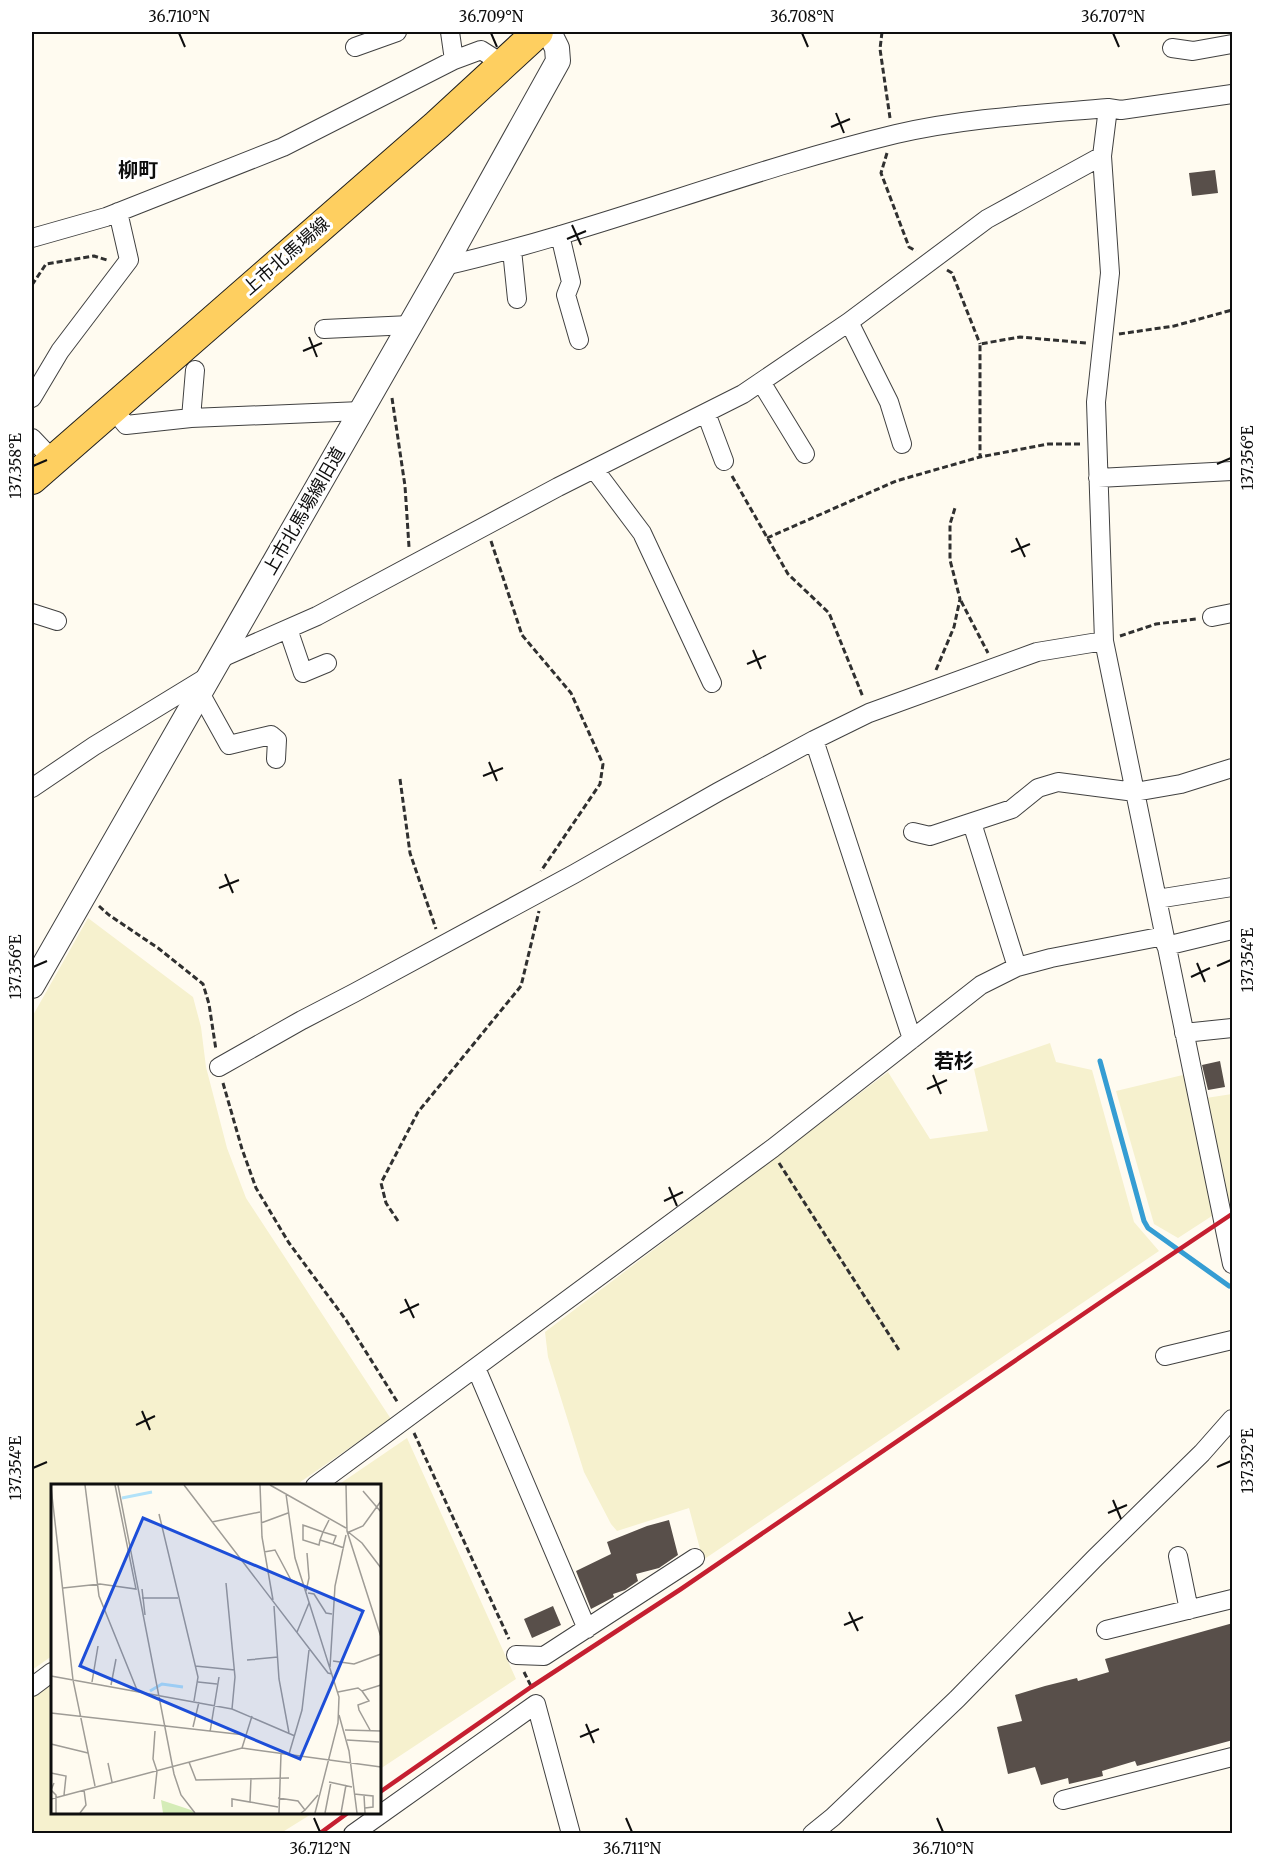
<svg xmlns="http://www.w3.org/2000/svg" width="1264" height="1865" viewBox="0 0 1264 1865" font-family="Merriweather,'Noto Sans JP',serif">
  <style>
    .farmland { fill: #f6f1ce }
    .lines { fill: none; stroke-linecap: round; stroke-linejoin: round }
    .stream { stroke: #359dd3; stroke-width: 5 }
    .building { fill: #584f4a }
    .minor-casing { stroke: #414141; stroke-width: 20 }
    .tertiary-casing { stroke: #414141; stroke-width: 26 }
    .primary-casing { stroke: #1f1f1f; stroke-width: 32 }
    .path { stroke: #303030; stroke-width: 3; stroke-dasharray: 6 3; stroke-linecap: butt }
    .minor { stroke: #fff; stroke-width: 18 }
    .tertiary { stroke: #fff; stroke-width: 24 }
    .primary { stroke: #fecf60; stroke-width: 30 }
    .rail { stroke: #c51f30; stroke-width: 4.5 }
    .ticks { fill: none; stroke: #0e0e0e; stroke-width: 2 }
    .labels { text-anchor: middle; stroke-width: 6; stroke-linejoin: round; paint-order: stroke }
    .street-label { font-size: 18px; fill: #0e0e0e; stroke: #fff }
    .neighbourhood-label { font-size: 20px; font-weight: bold; fill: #0e0e0e; stroke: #fff }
    .inset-river { fill: none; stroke: #b2e2f9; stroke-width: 3 }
    .inset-road { fill: none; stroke: #9f9c96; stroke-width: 1.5 }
    .view { fill: #1d4ed8; fill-opacity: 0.15; stroke: #1d4ed8; stroke-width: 3 }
    .inset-edge { fill: none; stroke: #0e0e0e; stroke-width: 3 }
    .neatline { fill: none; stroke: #0e0e0e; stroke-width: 2 }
    .ticks-label { font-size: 15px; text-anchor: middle; fill: #0e0e0e }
  </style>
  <rect width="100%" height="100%" fill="#fffbf0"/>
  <path class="farmland" d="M88,918L193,997L201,1027L206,1067L227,1148L246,1198L391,1419L296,1485L52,1486V1656L32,1670V1017Z
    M1050,1043L1056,1062L1092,1070L1134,1222L1159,1251L703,1560L689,1508L617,1531L611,1524L584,1472L548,1357L545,1332L888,1072L930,1139L988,1131L974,1069Z
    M1187,1074L1215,1214L1178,1238L1154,1224L1116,1091Z
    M1232,1094V1200L1226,1204L1206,1098Z
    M407,1438L516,1679L380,1769V1486L338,1485Z
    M52,1683V1812L313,1813L281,1833H32V1697Z"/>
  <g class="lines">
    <path class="stream" d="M1100,1061L1144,1221L1148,1228L1229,1286"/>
  </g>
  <path class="building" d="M1215,170L1218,193L1192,196L1189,173Z
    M1220,1061L1225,1087L1208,1090L1202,1065Z
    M669,1520L678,1555L659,1568L636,1574L638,1581L625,1590L613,1594L614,1597L591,1609L576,1571L611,1554L607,1542L647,1526Z
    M553,1606L561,1625L532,1638L524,1619Z
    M1233,1623V1740L1137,1766L1135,1761L1102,1771L1103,1776L1069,1784L1068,1778L1041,1785L1035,1767L1008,1774L997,1727L1022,1721L1015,1695L1045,1686L1077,1678L1078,1681L1109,1672L1105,1659Z"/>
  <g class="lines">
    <g class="minor-casing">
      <path id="minor" d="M450,32L454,60
        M355,47L397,32
        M1172,48L1193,51L1232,44
        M1108,108L1102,156L1110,273L1096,402L1104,641L1232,1264
        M560,235L571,282L566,295L579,340
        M32,238L106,217L283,147L454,60L481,50L503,64
        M512,250L517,299
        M444,266C597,231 743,171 896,134C964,118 1039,114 1108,108L1121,110L1232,94
        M849,322L889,402L902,444
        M324,329L410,325
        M761,382L805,454
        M32,398L60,351L129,260L118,212
        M112,408L126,425L191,418L361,411
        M706,413L724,461
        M191,418L195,370
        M32,438L53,460
        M594,469L642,533L712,683
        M1098,478L1232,471
        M32,613L57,621
        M1212,617L1232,613
        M288,629L303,673L327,663
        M219,659L317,616L558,487L743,394L849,322L987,219L1102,156
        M199,691L229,745L271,735L277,740L276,759
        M814,740L912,1039
        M32,788L94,746L207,677
        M972,823L1017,967
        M913,832L930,836L1012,809L1038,788L1058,782L1135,792L1181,784L1232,768
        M1157,899L1232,887
        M1166,946L1232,930
        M1184,1033L1232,1028
        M219,1067L302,1020L354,993L574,874L718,792L814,740L869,713L1037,652L1104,641
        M1165,1356L1232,1340
        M476,1368L587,1629
        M315,1486L773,1148L981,985L1017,967L1051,958L1164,936
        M1178,1556L1189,1610
        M1106,1630L1232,1599
        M516,1655L544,1656L695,1558
        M32,1687L52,1672
        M1063,1800L1232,1757
        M353,1834L536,1704L571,1834
        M812,1834L833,1817L957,1699L1095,1558L1202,1453L1232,1419"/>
    </g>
    <g class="tertiary-casing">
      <path id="tertiary" d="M32,986L444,266L558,61L557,48L549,32"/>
    </g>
    <g class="primary-casing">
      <path id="primary" d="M32,479L437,125L538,32"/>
    </g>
    <path class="path" d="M882,32L880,49L890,118
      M887,153L881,173L909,247L916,251
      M947,270L952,273L980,344
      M32,285L46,264L94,256L107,260
      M1119,334L1174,326L1232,310
      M392,398L405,486L409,547
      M1080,444H1048L980,457V344L1020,337L1086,343
      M732,476L788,574L829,613L863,697
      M767,538L896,481L980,457
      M491,541L522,635L571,693L603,764L600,784L541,871
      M961,601L988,653
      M1120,636L1156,624L1196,619
      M936,670L954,627L960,599L950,560V524L955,508
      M400,779L410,853L436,929
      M99,906L109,915L158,948L203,984L209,1004L216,1050
      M223,1083L242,1149L256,1188L289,1243L346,1320L398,1403
      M779,1163L899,1350
      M398,1221L386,1203L381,1183L418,1112L521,986L539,911
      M414,1433L509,1639
      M524,1672L532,1688"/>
    <use href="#minor" class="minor"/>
    <use href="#tertiary" class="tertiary"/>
    <use href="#primary" class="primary"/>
    <path class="rail" d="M380,1792L531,1687L681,1589L1117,1291L1232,1214
      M319,1834L349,1812"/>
  </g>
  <path class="ticks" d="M179,33L185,47M491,33L497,47M802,33L808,47M1113,33L1119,47M836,113L844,133M831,127L850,119M572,225L581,245M567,239L586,231M309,337L317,357M303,351L322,343M1217,464L1231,458M33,466L47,460M1016,538L1025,557M1011,552L1030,544M753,650L761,669M747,664L766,656M489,762L497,781M483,776L503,768M225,874L233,893M219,888L239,880M1197,963L1205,982M1217,966L1231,960M33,967L47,961M1191,977L1210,968M933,1075L941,1094M927,1089L947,1080M669,1187L677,1206M664,1201L683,1192M405,1299L414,1318M400,1313L419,1304M142,1411L150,1430M136,1425L155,1416M1217,1467L1231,1461M33,1468L47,1462M1113,1500L1121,1519M1108,1513L1127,1505M849,1612L858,1631M844,1625L863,1617M586,1724L594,1743M580,1737L599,1729M314,1818L320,1832M626,1818L632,1832M937,1818L943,1832"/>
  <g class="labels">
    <g class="street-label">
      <text transform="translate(286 256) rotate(-41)" y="6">上市北馬場線</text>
      <text transform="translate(304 511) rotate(-60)" y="6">上市北馬場線旧道</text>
    </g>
    <g class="neighbourhood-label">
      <text x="138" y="177">柳町</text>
      <text x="954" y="1068">若杉</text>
    </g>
  </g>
  <g transform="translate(51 1484)">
    <rect width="330" height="330" fill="#fffbf0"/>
    <path d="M110,316L140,326L144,329H112Z" fill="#d5ecb7"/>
    <path class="inset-river" d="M71,14L101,8M99,207L111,200L132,203"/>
    <path class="inset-road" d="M34,1L48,112L86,206M67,1L123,290L130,311L144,329M133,1L277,189L281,190M209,1L211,53L222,116M219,1L295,44M295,1L296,47L330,153M0,3L22,196L44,302M312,7L330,28M235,10L244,74L288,213L287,239L264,329M108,30L147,193L143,217M278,36L272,48L285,52L282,60L293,64M161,38L209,28M210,39L237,29M296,47L311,59L330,84M298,48L312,42L330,17M269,56L268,61L252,56V41L272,48L269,56L282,60M213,68L224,66L240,96L252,101M175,99L184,193L181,225M12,104L49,100L85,105L64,1M91,105L94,131M255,107L258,94L256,69M257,109L263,110L275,129L281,130M91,114H127M223,122L228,195L238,249M246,148L258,119M196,176L227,173M282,177L303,180L330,170M144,182L184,186M279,183L284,102L295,51M0,192L181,225L244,252M41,198L47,162M147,198L166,200M60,201L65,175M311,207L318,217L307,221L308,226L319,246M287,208L307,204L311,207L330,201M0,229L194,251M288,231L298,267L306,329M142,243L148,218M294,246L330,247M159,248L168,193M296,256L328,258M0,260L37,269M191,264L201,232M238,270L251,226L258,166M138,278L145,296L238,294M57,279L61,298M0,289L15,292L13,311M278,298L301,303M3,299L0,306L5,311V329M303,310L322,312V323L314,324M313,311L314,329M227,314L247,317L254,326L250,329M0,315L191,264L330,283M103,315L106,287L102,275L104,247M199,318L227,323M181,323V315L199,318L200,294M254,326L267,311M29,329L35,321L33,306M228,329L230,270M274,329L280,298M290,329L295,301"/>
    <path class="view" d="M92,34L312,127L249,275L29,182Z"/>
    <rect width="330" height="330" class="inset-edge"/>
  </g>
  <rect width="1264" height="1865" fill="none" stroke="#ffffff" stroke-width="66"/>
  <rect x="33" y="33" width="1198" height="1799" class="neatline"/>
  <g class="ticks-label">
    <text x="179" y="22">36.710°N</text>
    <text x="491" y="22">36.709°N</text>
    <text x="802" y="22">36.708°N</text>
    <text x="1113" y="22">36.707°N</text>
    <text transform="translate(1248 458) rotate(-90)" y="5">137.356°E</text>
    <text transform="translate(16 466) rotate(-90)" y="5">137.358°E</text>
    <text transform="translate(1248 960) rotate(-90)" y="5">137.354°E</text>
    <text transform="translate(16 967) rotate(-90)" y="5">137.356°E</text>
    <text transform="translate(1248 1461) rotate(-90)" y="5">137.352°E</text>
    <text transform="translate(16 1468) rotate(-90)" y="5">137.354°E</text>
    <text x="320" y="1854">36.712°N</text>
    <text x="632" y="1854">36.711°N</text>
    <text x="943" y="1854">36.710°N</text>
  </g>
</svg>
